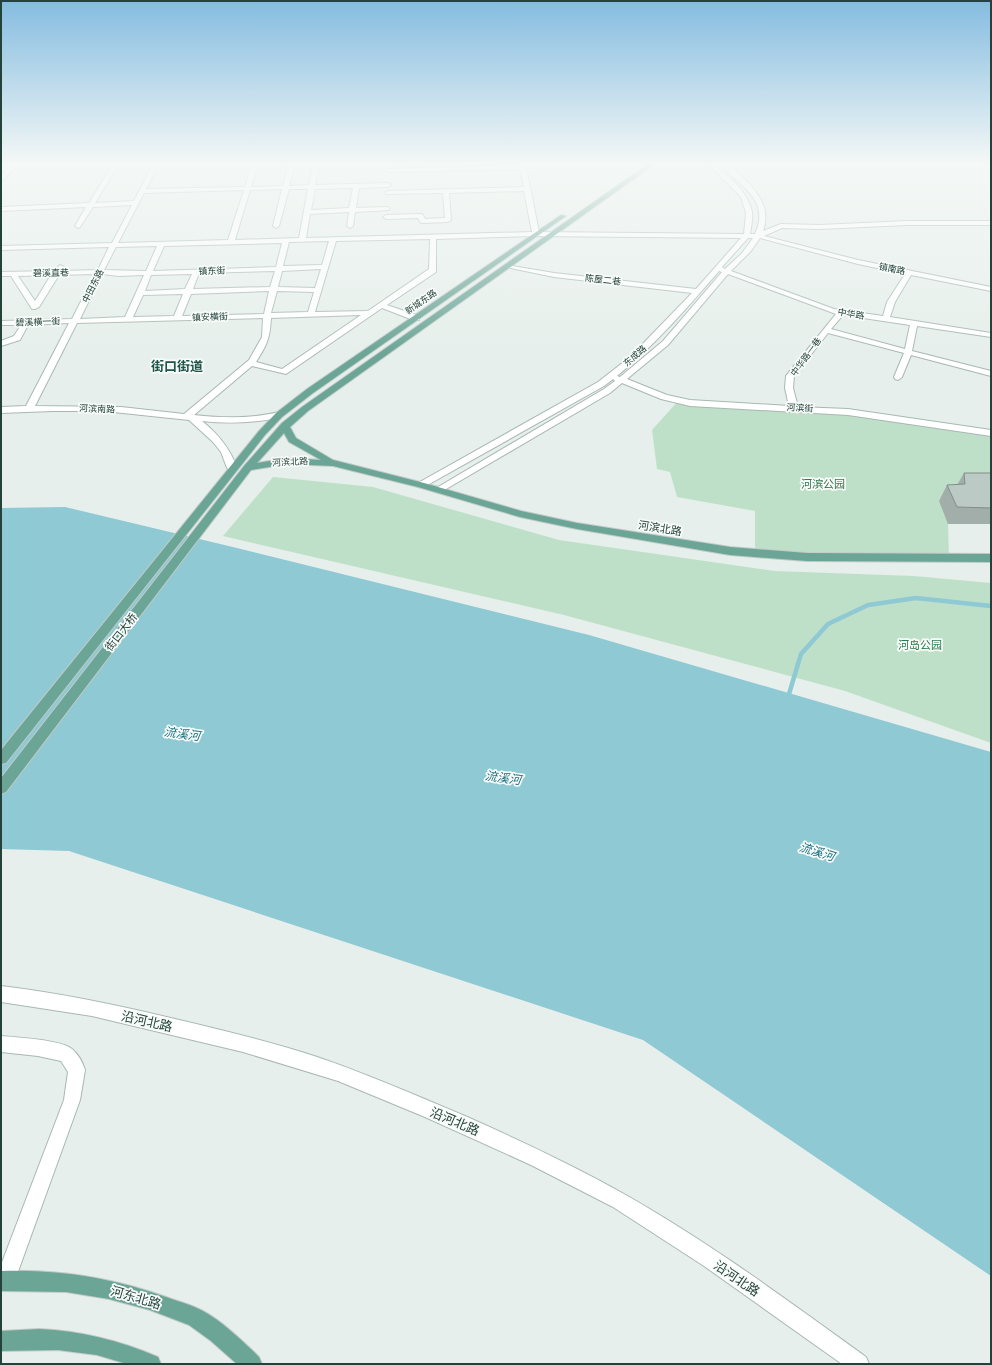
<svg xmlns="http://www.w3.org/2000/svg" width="992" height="1365" viewBox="0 0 992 1365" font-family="'Titillium Web','Noto Sans SC',sans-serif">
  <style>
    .green { fill: #bfe0c8 }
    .water { fill: #8ec9d4 }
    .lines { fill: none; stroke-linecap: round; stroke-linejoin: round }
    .stream { stroke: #8ec9d4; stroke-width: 4.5 }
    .minor-casing { stroke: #a8b8b2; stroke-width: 2 }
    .major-casing { stroke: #c2cac8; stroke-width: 2 }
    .minor { fill: #fff; fill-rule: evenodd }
    .major { fill: #6aa596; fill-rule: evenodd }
    .wall { fill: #a1aea9 }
    .building { fill: #bbcac4; stroke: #838d89 }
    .labels { text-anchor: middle; stroke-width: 3.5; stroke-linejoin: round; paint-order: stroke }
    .far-street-label { font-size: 9px; fill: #24423a; stroke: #f7fbf9 }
    .park-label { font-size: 11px; fill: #2d7a4b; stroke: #f7fbf9 }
    .street-label { font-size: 11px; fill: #24423a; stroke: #f7fbf9 }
    .water-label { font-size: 12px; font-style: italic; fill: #1c6f80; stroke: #f7fbf9 }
    .far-district-label { font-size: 13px; font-weight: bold; fill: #1f5548; stroke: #f7fbf9 }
    .near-street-label { font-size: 13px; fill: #24423a; stroke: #f7fbf9 }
  </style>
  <rect width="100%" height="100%" fill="#e6efeb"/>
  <path class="green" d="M679,400L804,408L991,433V490L948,524L949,558L755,553V511L677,497L670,472L657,469L652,430Z
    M273,477L373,487L559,540L775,571L914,576L991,583V743L845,691L564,615L223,536Z"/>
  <path class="water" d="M65,507L237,548L589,635L991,752V1276L643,1040L69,851L1,849V508Z"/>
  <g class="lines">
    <path class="stream" d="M789,694L801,654L828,624L868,605L916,598L991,606"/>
    <g class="minor-casing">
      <path id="minor" d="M12,164H18L1,182V176Z
        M113,164H119L95,203L134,201L153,164H159L146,189L245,187L252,164H258L251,187L283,186L289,164H295L289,186L309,185L313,164H319L315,185L388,183L391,185L388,187L359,188L356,208L387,207L389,208V210L355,212L353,226L350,228L347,226L349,212L310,214L306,238L532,232L524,191L449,193L451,220L448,222L422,223L420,222L418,218L386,219L383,217L386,215L421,214L423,215L425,219L445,218L443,193L386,194V192L388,191L524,187L520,169L389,172L387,171V169L519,165V164H525L526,167L539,232L744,234L746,213L741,197L708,164H714C729,177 748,191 752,212C753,219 751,227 750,234H755C771,198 739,187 721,164H748L731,167C751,184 773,204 763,231L781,224L819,225L907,221H991V225H907L819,229L782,228L764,236L858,260L991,287V291L911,275L895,302L890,317L991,333V337L917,326L912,351L991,371V376L911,355L902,377L898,380L895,379L894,377L904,353L828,333L794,376L793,388L798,407L848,409L991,430V436L848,415L690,406L661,399L622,383L610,393L441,492L438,493L433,490L604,389L615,381L613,379L604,386L424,487H418L416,485L418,483L598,382L630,357L692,293L554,277L506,267V265L554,273L696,289L741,238L536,236L436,239V272L387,305L419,316V320H413L382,308L286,374L252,366L194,415C223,418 250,419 279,412L283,415L282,417C255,423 229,424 202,421C218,434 230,448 237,468L232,471L227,468L221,452L213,442L189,420L104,411H52L1,413V407L26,406L69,323L28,325L20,340L1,346V341L14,336L21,325H1V321L72,319L95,274L59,275L39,307L35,309H32L11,276H1V272L54,271L60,265L64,267L61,271L98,270L109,247L1,250V246L112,243L132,205L93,207L80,227L78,228L75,226L86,207L1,211V207L89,203ZM353,188L349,208L311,210L315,189ZM282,189L273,226L276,228L279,226L289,189H308L299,238L235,240L250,190ZM244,190L228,240L118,243L144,193ZM748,238H753L742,253L725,269L722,267ZM760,238L858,264L905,274L887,302L883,316L834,309L731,271L751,251ZM430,239L429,269L368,311L315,312L336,241ZM329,241L322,265L283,266L289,242ZM282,243L276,267L153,271L164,246ZM157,246L146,271L104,270L116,247ZM321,269L315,288L278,287L282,271ZM275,271L270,287L193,289L199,273ZM719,271L722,272L663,341L620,377L617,376C655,345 687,308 719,271ZM102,274L119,276L144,275L125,317L80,319ZM192,274L185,289L145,291L151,275ZM728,274L836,314L786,376L785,388L789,406L690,400L667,395L627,379L668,345ZM51,275L35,301L18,276ZM269,291L264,314L182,316L191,294ZM277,291L314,292L308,312L271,313ZM183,294L174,316L133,317L143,295ZM361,315L282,369L256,362C267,345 270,338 271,318ZM843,315L910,325L905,349L831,329ZM263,318L262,337L249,360L184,414L121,407L35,406L77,323Z
        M1,986C60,993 117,1005 175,1019C222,1030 268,1041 314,1056C365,1073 415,1095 465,1116C519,1140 573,1165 624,1194C709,1242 787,1300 866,1357L869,1364H842L704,1266L613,1207L531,1165L425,1117L338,1081L243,1052L92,1016L1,1002Z
        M1,1036C15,1037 63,1040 72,1049C78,1054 83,1063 85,1070L80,1100L15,1280L12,1287L5,1290L1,1288V1265L64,1100L68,1072L61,1061L38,1056L1,1052Z"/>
    </g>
    <g class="major-casing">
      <path id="major" d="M648,164H655L308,411L290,427L296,438L333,460L424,483L521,511L577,523L730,547L807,553L991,554V562L807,561L730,555L577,529L520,517L418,487L333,466L288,464L251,470L6,792L1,794V778L244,466L282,423L302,407ZM284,433L289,442L321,460L288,458L257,463Z
        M561,215L566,216L313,393L282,417L265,435L6,763L1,764V750L259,431L276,413L307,389Z
        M1,1271C59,1269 114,1278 169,1298C180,1302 192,1305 203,1311C221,1321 237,1336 253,1351L259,1357L262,1364H237L211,1341L189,1325L150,1310L109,1299L66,1292L1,1291Z
        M39,1329C81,1331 119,1340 158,1357L161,1364H127L97,1355L58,1350L1,1351V1331Z"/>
    </g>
    <use href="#minor" class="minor"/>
    <use href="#major" class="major"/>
  </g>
  <path class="wall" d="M964,473H991V524H948L939,501L947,485H957Z"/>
  <path class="building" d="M964,473H991V508L957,507L947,485L965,484Z"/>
  <linearGradient id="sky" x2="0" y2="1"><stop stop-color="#84bce0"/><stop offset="0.46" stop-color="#f4f8f6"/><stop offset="1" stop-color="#f4f8f6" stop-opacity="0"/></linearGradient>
  <rect width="992" height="355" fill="url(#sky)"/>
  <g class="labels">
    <g class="far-street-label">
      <text transform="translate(892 269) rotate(12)" y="3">镇南路</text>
      <text transform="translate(212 271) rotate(-2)" y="3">镇东街</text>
      <text transform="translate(51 273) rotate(-1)" y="3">碧溪直巷</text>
      <text transform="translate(603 280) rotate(6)" y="3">陈屋二巷</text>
      <text transform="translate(93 286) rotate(-63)" y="3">中田东路</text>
      <text transform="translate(421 302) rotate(-35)" y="3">新城东路</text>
      <text transform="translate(851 314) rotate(9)" y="3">中华路</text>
      <text transform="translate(210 317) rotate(-2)" y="3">镇安横街</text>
      <text transform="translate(38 322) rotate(-2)" y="3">碧溪横一街</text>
      <text transform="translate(635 356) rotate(-41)" y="3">东成路</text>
      <text transform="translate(806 357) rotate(-54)" y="3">中华路一巷</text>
      <text transform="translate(800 408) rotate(3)" y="3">河滨街</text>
      <text transform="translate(97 409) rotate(2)" y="3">河滨南路</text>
      <text transform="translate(290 462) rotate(-3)" y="3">河滨北路</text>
    </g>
    <g class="park-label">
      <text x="823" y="488">河滨公园</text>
      <text x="920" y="649">河岛公园</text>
    </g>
    <g class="street-label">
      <text transform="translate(660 528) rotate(9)" y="4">河滨北路</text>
      <text transform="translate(121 632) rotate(-52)" y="4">街口大桥</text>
    </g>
    <g class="water-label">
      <text transform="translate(182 734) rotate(8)" y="4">流溪河</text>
      <text transform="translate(503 778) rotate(8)" y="4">流溪河</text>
      <text transform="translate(817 852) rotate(17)" y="4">流溪河</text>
    </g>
    <g class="far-district-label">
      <text x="177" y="371">街口街道</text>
    </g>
    <g class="near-street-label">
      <text transform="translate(147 1021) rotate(13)" y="5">沿河北路</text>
      <text transform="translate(455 1121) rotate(23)" y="5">沿河北路</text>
      <text transform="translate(737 1278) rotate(34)" y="5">沿河北路</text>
      <text transform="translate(136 1297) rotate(16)" y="5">河东北路</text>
    </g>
  </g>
  <rect width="992" height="1365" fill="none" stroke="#24423a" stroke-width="4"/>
</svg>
